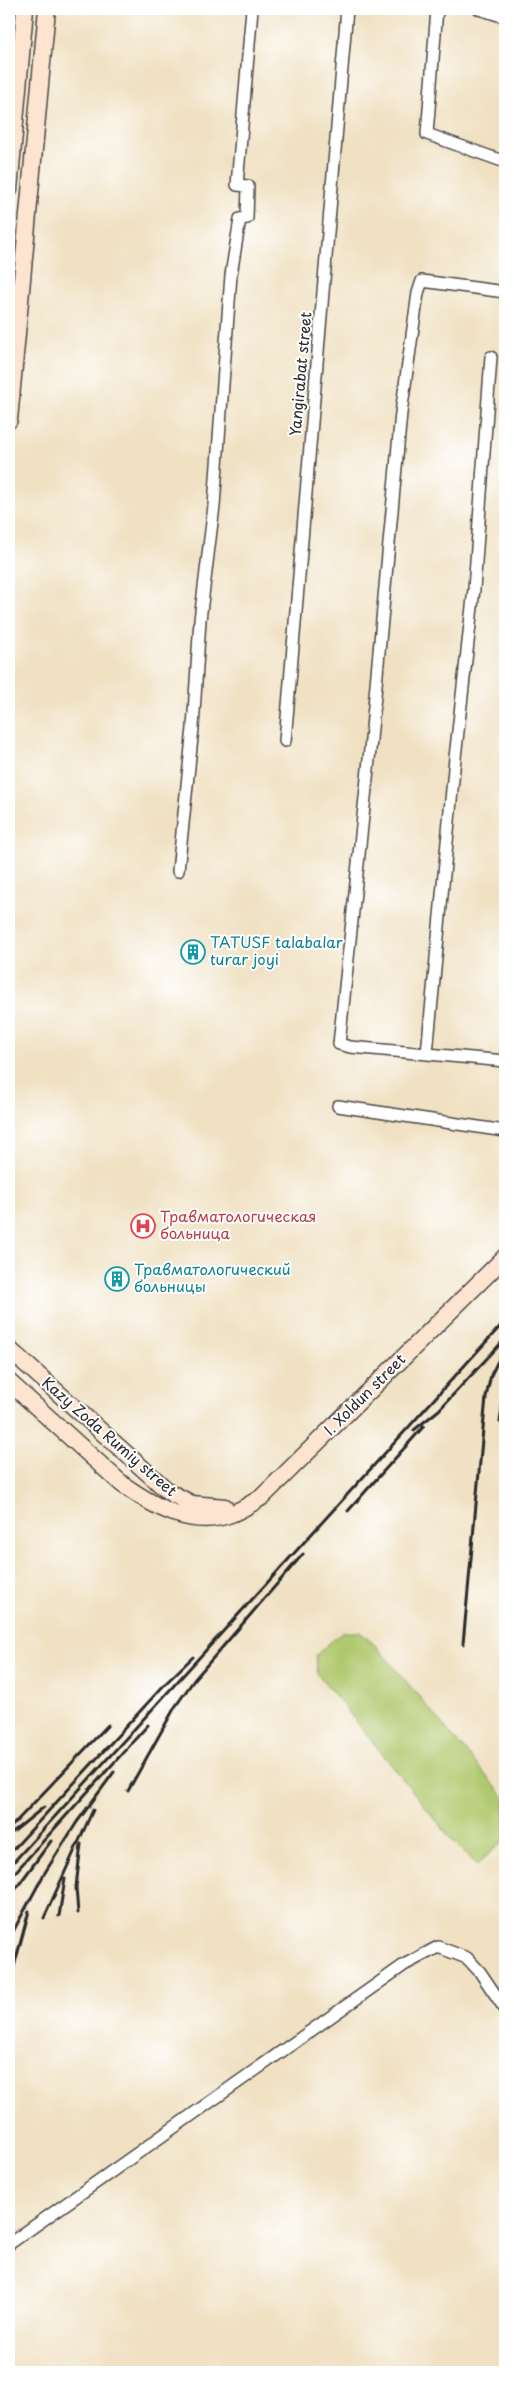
<svg xmlns="http://www.w3.org/2000/svg" width="514" height="2381" viewBox="0 0 514 2381" font-family="'Playpen Sans',sans-serif">
  <style>
    .green { fill: #b1c96e; stroke: #6e7a4c }
    .lines { fill: none; stroke-linecap: round; stroke-linejoin: round }
    .street-casing { stroke: #494642; stroke-width: 14 }
    .secondary-casing { stroke: #494642; stroke-width: 19 }
    .street { stroke: #fff; stroke-width: 11 }
    .secondary { stroke: #fde4d0; stroke-width: 16 }
    .rail { stroke: #2b2b2b; stroke-width: 3 }
    .labels { text-anchor: middle; stroke-width: 4; stroke-linejoin: round; paint-order: stroke }
    .street-label { font-size: 15px; fill: #2b2b2b; stroke: #fff }
    .culture-label { font-size: 15px; fill: #0d838f; stroke: #fff; text-anchor: start }
    .health-label { font-size: 15px; fill: #be3a42; stroke: #fff; text-anchor: start }
  </style>
  <rect width="100%" height="100%" fill="#fff"/>
  <filter id="ink" filterUnits="userSpaceOnUse"><feTurbulence type="fractalNoise" baseFrequency=".02" numOctaves="2"/><feDisplacementMap in="SourceGraphic" scale="10" xChannelSelector="R" yChannelSelector="G"/><feConvolveMatrix kernelMatrix="1 2 1 2 8 2 1 2 1" color-interpolation-filters="sRGB"/></filter>
  <filter id="wash" filterUnits="userSpaceOnUse"><feTurbulence type="fractalNoise" baseFrequency=".0096" numOctaves="4" result="noise"/><feDisplacementMap in="SourceGraphic" scale="20" xChannelSelector="R" yChannelSelector="G"/><feGaussianBlur stdDeviation="1.12" result="paint"/><feColorMatrix in="noise" values="0 0 0 0 0 0 0 0 0 0 0 0 0 0 0 0 0 1.4 0 .05"/><feComposite in="paint" operator="in"/></filter>
  <g filter="url(#wash)">
    <rect width="100%" height="100%" fill="#f0e1c3"/>
    <path class="green" d="M342,1632H360L376,1646L505,1798V1839L477,1865L452,1840L317,1673L316,1655Z"/>
  </g>
  <g filter="url(#ink)">
    <g class="lines">
      <g class="street-casing">
        <path id="street" d="M437,9L427,134L505,162
          M479,9L505,17
          M505,292L422,281L418,293L401,413L370,750L339,1044L350,1047L505,1061
          M285,741L347,9
          M178,871L193,728L200,620L214,506L231,275L240,219L247,218L248,186L237,185L252,9
          M427,1053L455,758L474,589L491,357
          M338,1106L505,1131
          M9,2244L404,1965L438,1947L467,1958L480,1972L505,2009"/>
      </g>
      <g class="secondary-casing">
        <path id="secondary" d="M9,190L25,9
          M9,420L47,9
          M9,1349L169,1492L192,1504L225,1507
          M9,1382L122,1484C153,1506 192,1529 231,1514C242,1510 252,1503 262,1497L505,1257"/>
      </g>
      <use href="#street" class="street"/>
      <use href="#secondary" class="secondary"/>
      <path class="rail" d="M500,1422L505,1386
        M414,1430L439,1410L505,1339
        M348,1511L424,1426
        M463,1644L486,1397L491,1375L505,1347
        M128,1791L175,1707L194,1680L303,1554
        M9,1829L108,1725
        M13,1832L44,1807
        M9,1854L166,1683L193,1657
        M9,1867L505,1321
        M9,1879L148,1725
        M9,1898L51,1841
        M78,1913L76,1887L81,1844
        M59,1916L65,1879
        M44,1918L93,1810
        M9,1939L44,1874L77,1822L114,1772
        M9,1985L29,1911"/>
    </g>
  </g>
  <defs>
    <g id="building-ring" transform="scale(1.25)"><circle r="9.5" fill="#fff" stroke="#0f9aa8" stroke-width="1.5"/><path d="M-4-6H4V6H1V3H-1V6H-4ZM-2.5-4.3h1.7v1.8h-1.7ZM.8-4.3h1.7v1.8H.8ZM-2.5-1h1.7V.8h-1.7ZM.8-1h1.7V.8H.8Z" fill="#0f9aa8"/></g>
    <g id="hospital-ring" transform="scale(1.25)"><circle r="9.5" fill="#fff" stroke="#e0444e" stroke-width="1.5"/><path d="M-5-5h3v3.5h4V-5h3V5h-3V1.5h-4V5h-3Z" fill="#e0444e"/></g>
  </defs>
  <g fill-rule="evenodd">
    <use href="#building-ring" x="193" y="952"/>
    <use href="#hospital-ring" x="143" y="1226"/>
    <use href="#building-ring" x="117" y="1279"/>
  </g>
  <g class="labels">
    <g class="street-label">
      <text transform="translate(301 374) rotate(-85)" y="5">Yangirabat street</text>
      <text transform="translate(365 1395) rotate(-45)" y="5">I. Xoldun street</text>
      <text transform="translate(109 1437) rotate(41)" y="5">Kazy Zoda Rumiy street</text>
    </g>
    <g class="culture-label">
      <text x="210" y="948">TATUSF talabalar<tspan x="210" dy="17">turar joyi</tspan></text>
      <text x="134" y="1275">Травматологический<tspan x="134" dy="17">больницы</tspan></text>
    </g>
    <g class="health-label">
      <text x="160" y="1222">Травматологическая<tspan x="160" dy="17">больница</tspan></text>
    </g>
  </g>
  <rect width="514" height="2381" fill="none" stroke="#fff" stroke-width="30"/>
</svg>
